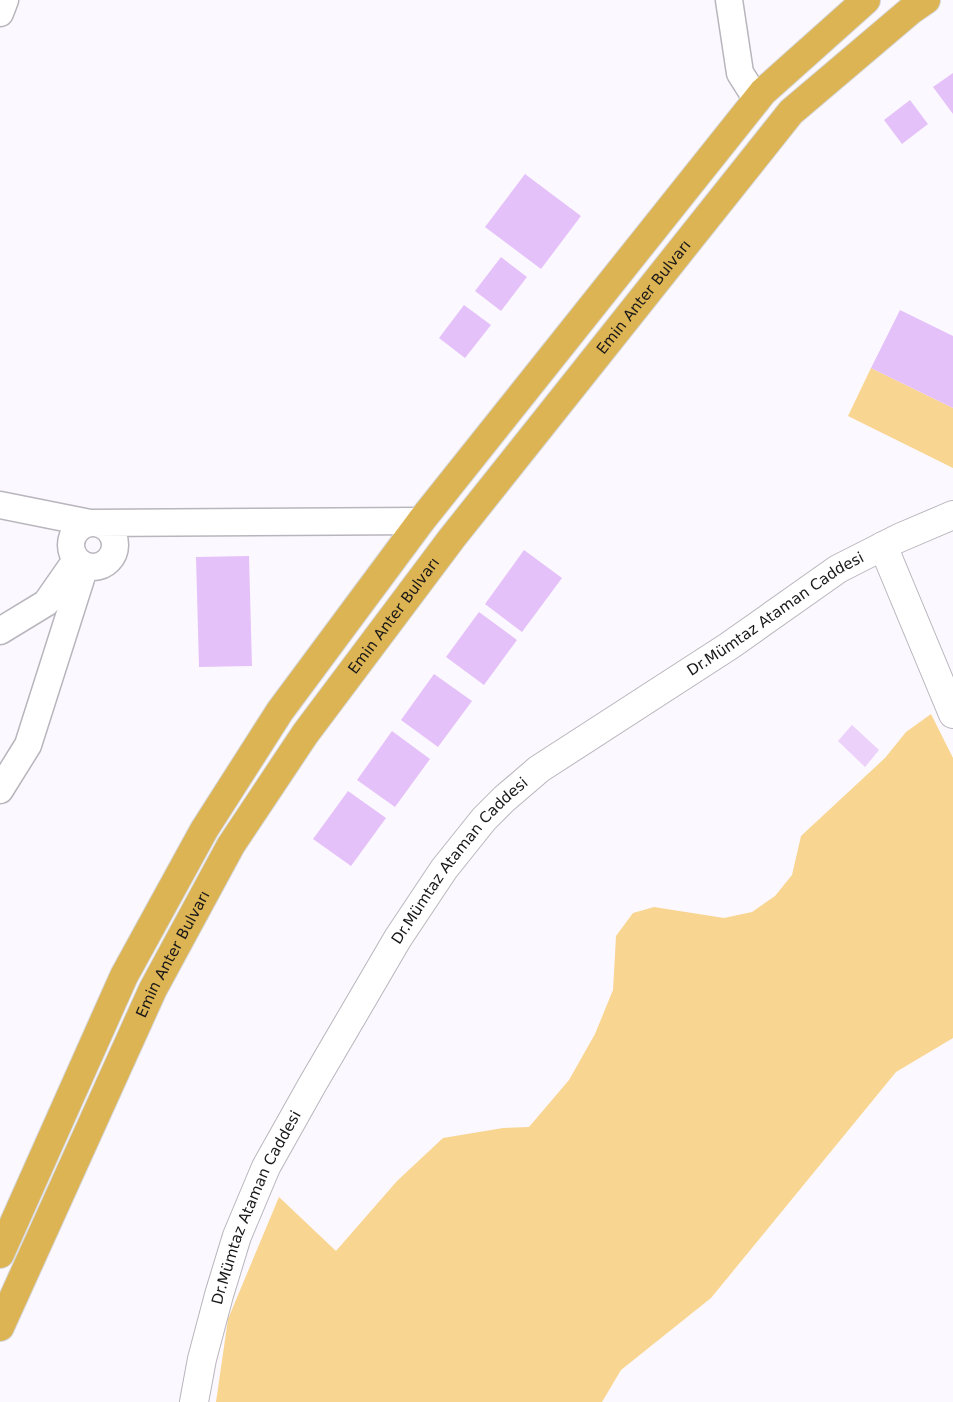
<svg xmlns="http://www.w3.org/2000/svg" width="953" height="1402" viewBox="0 0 953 1402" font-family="'DejaVu Sans',sans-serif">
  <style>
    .green { fill: #f8d590 }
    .water { fill: #ecd1fb }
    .building { fill: #e5c1f9 }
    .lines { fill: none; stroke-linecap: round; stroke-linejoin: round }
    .minor-casing { stroke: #b9b5bc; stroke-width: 29 }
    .tertiary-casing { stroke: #b9b5bc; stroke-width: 30 }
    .trunk-casing { stroke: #d5d5d5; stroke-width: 30 }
    .minor { stroke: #fff; stroke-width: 26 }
    .tertiary { stroke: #fff; stroke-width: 28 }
    .trunk { stroke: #dcb453; stroke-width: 28 }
    .labels { text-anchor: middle; stroke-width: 4; stroke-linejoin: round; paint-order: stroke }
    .street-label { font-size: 15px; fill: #181618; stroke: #fcf8ff }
  </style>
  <rect width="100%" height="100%" fill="#fcf8ff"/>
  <path class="green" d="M871,368L953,408V468L848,416Z
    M931,714L953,758V1038L896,1072L711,1298L621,1370L602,1402H216L228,1319L279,1197L336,1251L397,1181L443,1138L503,1128L529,1127L569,1080L595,1034L613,990L616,936L633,913L654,907L724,918L752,912L775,896L792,875L801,836L885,758L906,732Z"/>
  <path class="water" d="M852,725L879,750L865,767L838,741Z"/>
  <path class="building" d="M953,73V114L933,87Z
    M910,100L928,124L902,144L884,120Z
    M525,174L581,216L541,269L485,227Z
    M501,257L527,277L501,311L475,291Z
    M464,305L491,325L465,358L439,338Z
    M900,310L953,336V408L871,368Z
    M524,550L562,578L522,632L485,604Z
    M249,556L252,666L199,667L196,557Z
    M479,612L517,640L484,685L446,657Z
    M434,674L472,701L438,747L401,720Z
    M392,731L430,759L395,807L357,780Z
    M348,791L386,818L351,866L313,839Z"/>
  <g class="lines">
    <g class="minor-casing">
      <path id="minor" d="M729,0L740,73L757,100
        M0,13L5,0
        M0,505L90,523L421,521
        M71 545a22 22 0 1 1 44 0a22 22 0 1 1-44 0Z
        M0,631L46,603L76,560
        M0,790L28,745L85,566"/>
    </g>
    <g class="tertiary-casing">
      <g id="tertiary">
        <path d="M883,546L953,714"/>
        <path id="s1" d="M194,1402L202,1359L219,1295L237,1236L266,1167L312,1085L398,938L444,869L484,819L504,799L539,769L729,646L838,569L899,538L953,515"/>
      </g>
    </g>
    <g class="trunk-casing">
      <g id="trunk">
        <path d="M0,1254L124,976L204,830L280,711L421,521L763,92L866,0"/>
        <path id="s2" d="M0,1327L153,989L231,845L305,734L452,538L791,112L910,11L926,0"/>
      </g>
    </g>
    <use href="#minor" class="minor"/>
    <use href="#tertiary" class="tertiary"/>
    <use href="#trunk" class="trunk"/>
  </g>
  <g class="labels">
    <g class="street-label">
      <text dy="5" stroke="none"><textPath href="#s2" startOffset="1221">Emin Anter Bulvarı</textPath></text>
      <text dy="5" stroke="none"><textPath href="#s2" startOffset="816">Emin Anter Bulvarı</textPath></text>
      <text dy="5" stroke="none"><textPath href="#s1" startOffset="1015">Dr.Mümtaz Ataman Caddesi</textPath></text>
      <text dy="5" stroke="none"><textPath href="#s1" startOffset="610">Dr.Mümtaz Ataman Caddesi</textPath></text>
      <text dy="5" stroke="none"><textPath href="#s2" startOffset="411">Emin Anter Bulvarı</textPath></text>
      <text dy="5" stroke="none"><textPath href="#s1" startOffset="205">Dr.Mümtaz Ataman Caddesi</textPath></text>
    </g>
  </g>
</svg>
